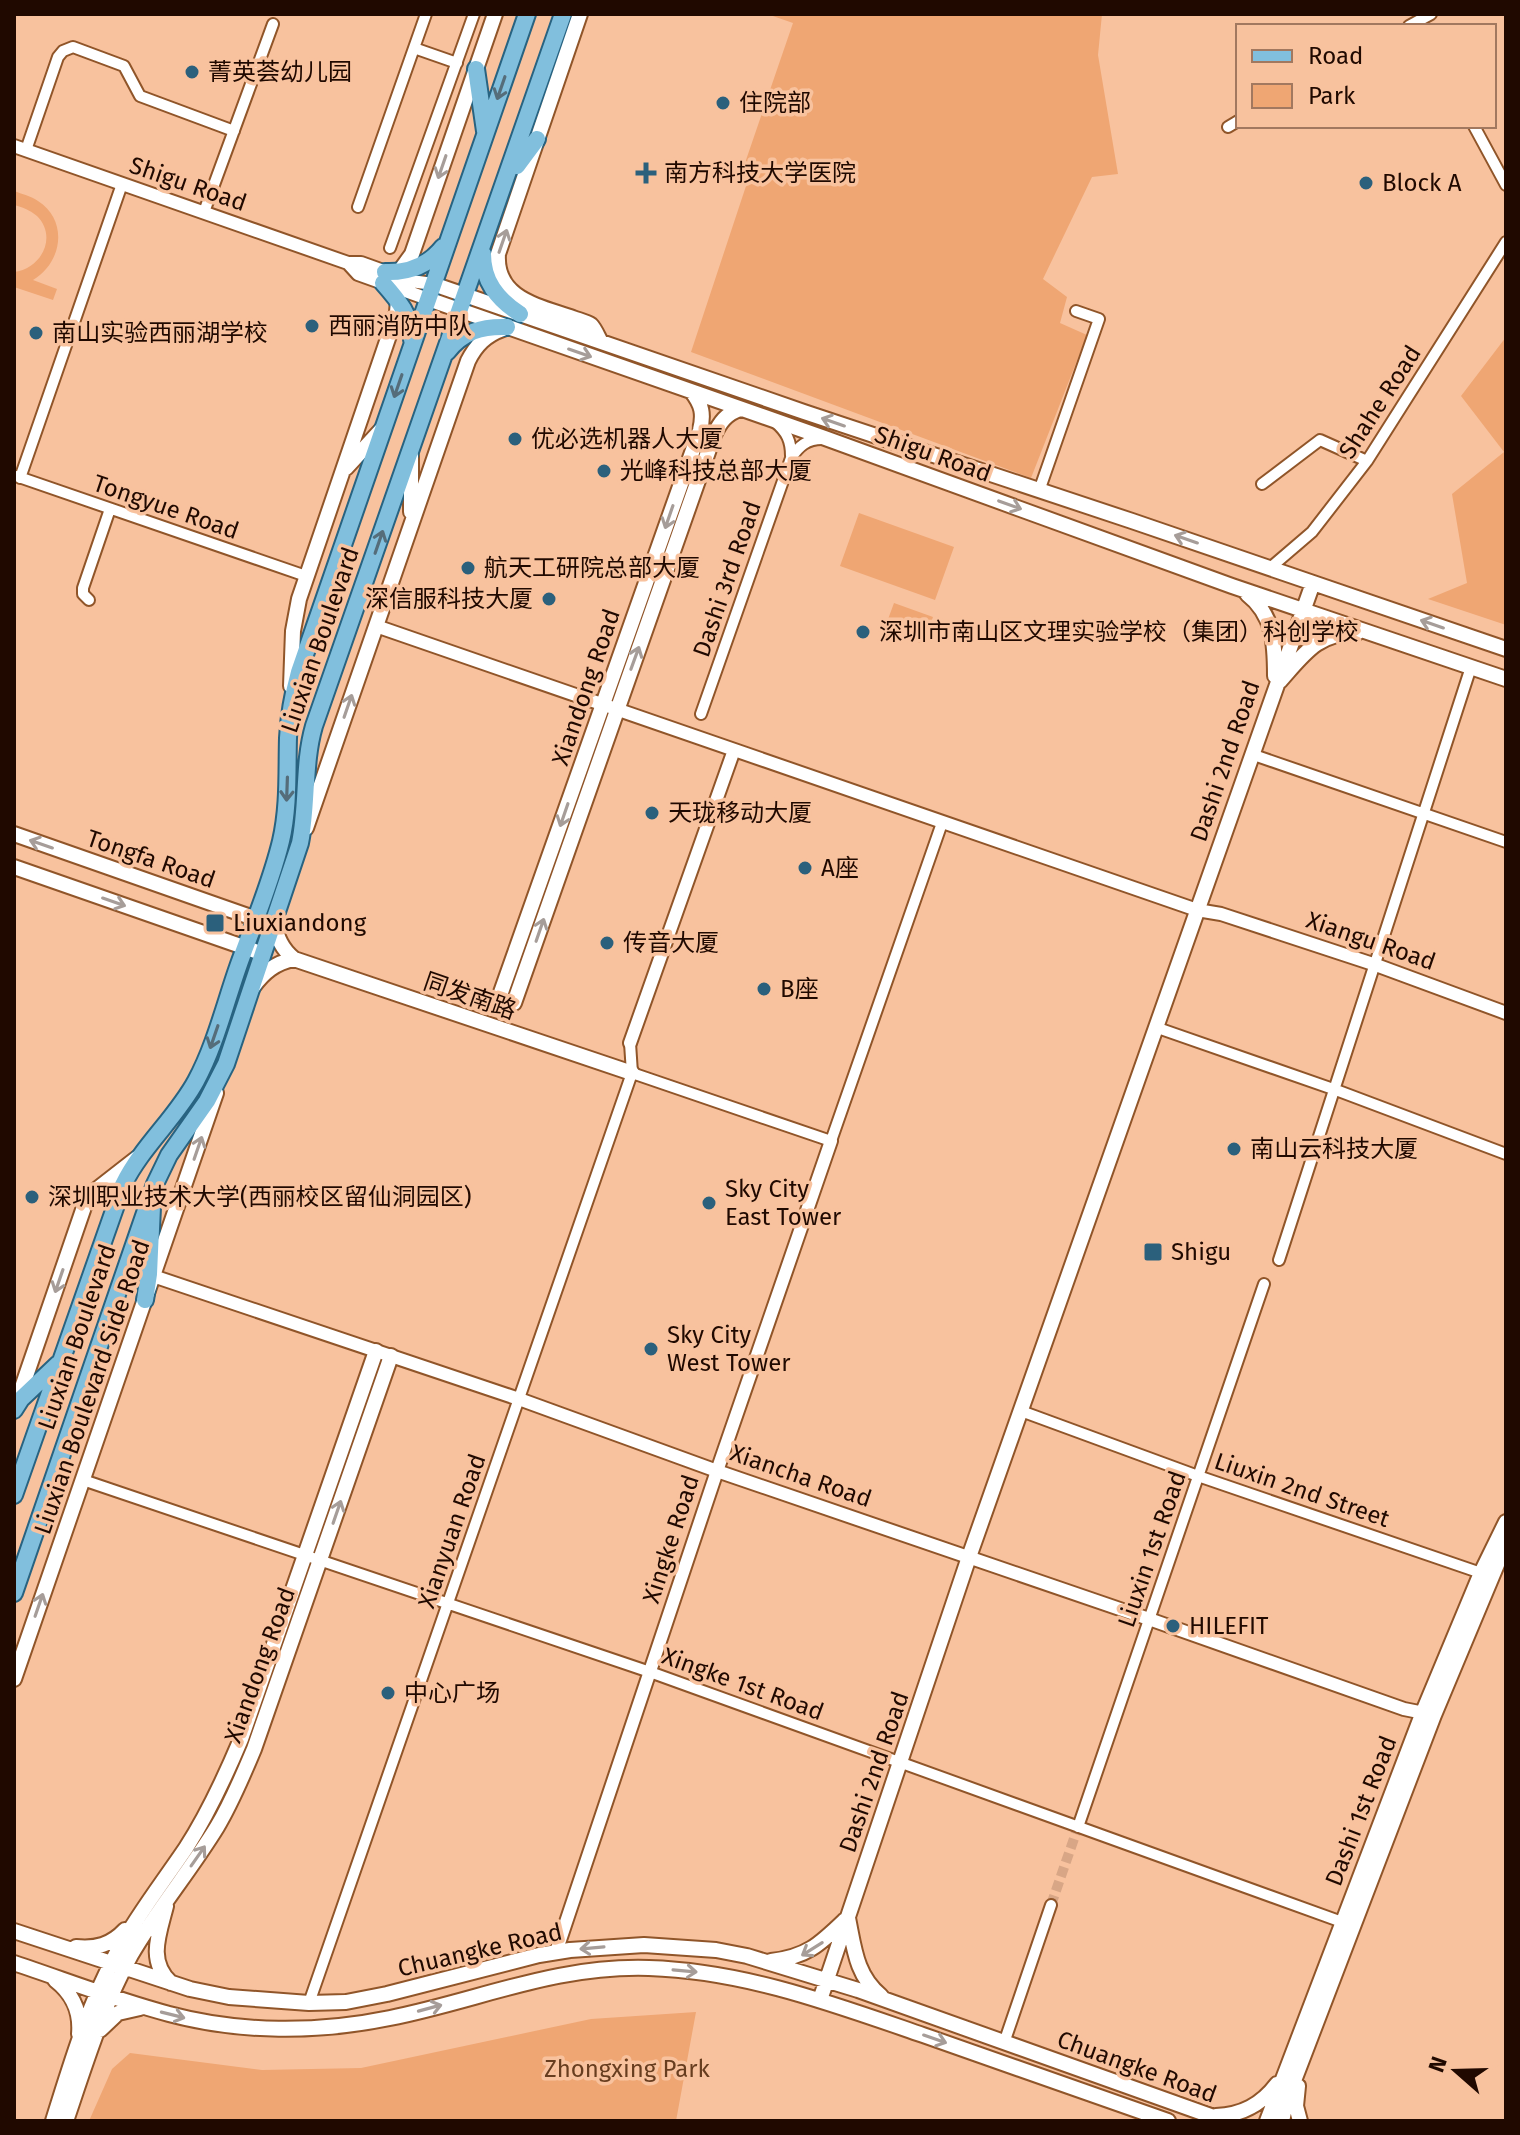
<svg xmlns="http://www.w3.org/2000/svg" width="1520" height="2135" viewBox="0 0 1520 2135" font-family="'Fira Sans','Noto Sans SC',sans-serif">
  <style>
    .green { fill: #efa673 }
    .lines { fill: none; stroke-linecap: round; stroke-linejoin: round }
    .minor-tunnel { stroke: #d8a686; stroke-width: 10; stroke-dasharray: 10 5; stroke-linecap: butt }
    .minor-casing { stroke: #905529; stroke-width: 14 }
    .tertiary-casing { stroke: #905529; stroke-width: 16 }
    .secondary-casing { stroke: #905529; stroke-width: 18 }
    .primary-casing { stroke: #286381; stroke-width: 20 }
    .minor { stroke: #fff; stroke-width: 10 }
    .tertiary { stroke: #fff; stroke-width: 12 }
    .secondary { stroke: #fff; stroke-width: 14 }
    .primary { stroke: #81bfdd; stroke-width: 16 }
    .oneway { stroke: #556d7a }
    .oneway2 { stroke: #a69d99 }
    .poi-dot { fill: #2b607c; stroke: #f8c29e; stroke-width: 3 }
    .labels { text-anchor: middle; stroke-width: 7; stroke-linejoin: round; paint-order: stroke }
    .poi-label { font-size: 24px; fill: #200900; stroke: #f8c29e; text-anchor: start }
    .street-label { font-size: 24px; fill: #200900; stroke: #f8c29e }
    .park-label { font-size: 24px; fill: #673d1f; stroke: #f8c29e }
  </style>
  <rect width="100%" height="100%" fill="#f8c29e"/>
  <path class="green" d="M767,14H1102L1098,55L1118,174L1092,177L1043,279L1067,297L1060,323L1087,335L1031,478L691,352L746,186V160L793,23Z
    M14,191C22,194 31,196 38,201C69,221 62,263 33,280L57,289L53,300L14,287V272C41,269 58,237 37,216C30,210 22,207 14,205Z
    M1506,337V625L1428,599L1467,583L1452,494L1504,452L1461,396Z
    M859,513L954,547L935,600L840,566Z
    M894,603L933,617L923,644L884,630Z
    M696,2012L676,2121H89L112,2069L130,2053L262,2070L361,2068L591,2019Z"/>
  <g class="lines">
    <path class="minor-tunnel" d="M1051,1905L1078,1827"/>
    <g class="minor-casing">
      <path id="minor" d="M426,14L414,48L457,63
        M1409,26L1431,14
        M1474,126L1506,185
        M1228,127L1238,121
        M26,150L58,57L63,51L73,47L124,66L140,96L234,131
        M358,207L414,48
        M204,212L273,24
        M390,248L474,14
        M775,422C787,432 791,441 791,456
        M16,476L306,576
        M20,478L122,184
        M1262,484L1320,440L1367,461
        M1039,491L1099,319L1076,311
        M1270,568L1312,532L1367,461L1506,242
        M89,600L83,594V588L110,509
        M701,714L791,458C799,446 807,439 822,439
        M1251,754L1506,842
        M1155,1027L1336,1090L1506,1154
        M632,1073L831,1141L942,823
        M1279,1260L1471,667
        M1021,1411L1198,1476L1481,1573
        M83,1480L650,1672L1342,1922L1341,1930
        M1078,1827L1264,1284
        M309,2003L632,1073L630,1043
        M1004,2043L1051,1905"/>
    </g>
    <g class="tertiary-casing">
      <path id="tertiary" d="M14,146L348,263H361L411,281L433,284
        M348,263L358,274L428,299
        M376,626L1197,910L1221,914L1376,965L1506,1013
        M630,1043L734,750
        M153,1276L519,1399L717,1471L1149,1619L1404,1709L1429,1714
        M556,1952L717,1471L831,1141"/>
    </g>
    <g class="secondary-casing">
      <path id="secondary" d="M580,14L498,254C495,299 539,306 573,318C578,320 587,322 591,325C595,329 598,337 601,342
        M399,272L412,254L495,14
        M433,284L804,412L1132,521L1506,649
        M428,299L825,438L1232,586L1506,679
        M692,392C702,405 704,414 700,430L499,998L514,1003L714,435C720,422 726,414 740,409
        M411,456V512
        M346,468L381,430
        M1247,594C1274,615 1275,644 1275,676
        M1280,681C1304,654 1318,632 1357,633
        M291,686L293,631L299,599L397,312L398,300
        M306,828L468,361C476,345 486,335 503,329
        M14,834L265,922
        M14,867L255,951
        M274,922C277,938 282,949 294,959L632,1073
        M253,987C264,972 275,963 294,959
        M17,1402L84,1207L96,1190L137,1158
        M14,1679L216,1093
        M166,1906C159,1934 147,1961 171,1983
        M848,1918C854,1947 856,1976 881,1996
        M14,1931L190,1989L229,1997L309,2003L346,2002L387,1994L539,1955L570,1950L644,1945L716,1950L747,1956L858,1990L1225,2121
        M76,1947C96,1949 111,1945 125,1930
        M771,1961C807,1957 820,1944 845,1920
        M14,1963C65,1980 116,2000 169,2014C240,2033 317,2033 390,2018C480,2000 555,1965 649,1968C745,1971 833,2004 923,2035C1005,2064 1087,2092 1168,2121
        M55,1980C73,1994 81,2011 79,2034
        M820,2000L969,1557L1313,583
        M100,2030L118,2013L140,2008
        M1295,2090L1298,2086L1296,2106L1300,2121
        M1216,2116C1242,2115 1261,2105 1277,2084
        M53,2121C71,2063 89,2003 118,1950C138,1914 163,1882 186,1848C208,1814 225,1777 241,1739L376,1351
        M66,2121C85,2065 103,2006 131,1955C157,1910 190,1871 217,1827C232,1802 243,1775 254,1749L391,1356
        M1267,2121L1423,1712L1481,1573L1506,1522
        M1282,2121L1287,2099L1434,1715L1506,1543"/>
    </g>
    <g class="primary-casing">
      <path id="primary" d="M476,69L485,131
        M517,166L537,139
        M483,254C483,281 497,299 520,314
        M385,272C409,273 428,266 443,247
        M383,283C398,300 412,316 412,340
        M447,352C462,332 482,326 507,327
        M145,1300L149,1274L152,1207
        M14,1410L21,1399L58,1364
        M14,1495L123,1185C142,1146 176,1118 196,1081C215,1046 225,1004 238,967C253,925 271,883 281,841C289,807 287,772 288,738C289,716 293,694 299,672L527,14
        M14,1593L155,1184L169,1155L207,1101L226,1064L300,843C308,804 303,764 314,726L563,14"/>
    </g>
    <use href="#minor" class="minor"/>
    <use href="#tertiary" class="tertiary"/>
    <use href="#secondary" class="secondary"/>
    <use href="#primary" class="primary"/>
  </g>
  <defs><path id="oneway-shaft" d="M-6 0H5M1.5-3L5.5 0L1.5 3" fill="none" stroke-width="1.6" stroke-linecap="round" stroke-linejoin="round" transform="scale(2)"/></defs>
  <g class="oneway">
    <use href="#oneway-shaft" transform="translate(501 88) rotate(109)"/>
    <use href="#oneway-shaft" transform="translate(398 386) rotate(109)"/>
    <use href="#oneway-shaft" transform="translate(379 542) rotate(-71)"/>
    <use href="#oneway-shaft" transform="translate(287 789) rotate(92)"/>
    <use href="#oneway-shaft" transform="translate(214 1037) rotate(109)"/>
  </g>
  <g class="oneway2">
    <use href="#oneway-shaft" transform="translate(442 167) rotate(109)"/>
    <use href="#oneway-shaft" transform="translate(503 241) rotate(-71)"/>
    <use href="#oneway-shaft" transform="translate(580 353) rotate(19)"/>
    <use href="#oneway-shaft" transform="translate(833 422) rotate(-161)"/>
    <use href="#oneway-shaft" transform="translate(1010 505) rotate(20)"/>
    <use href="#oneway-shaft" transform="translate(669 517) rotate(109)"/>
    <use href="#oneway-shaft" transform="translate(1186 539) rotate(-161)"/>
    <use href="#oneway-shaft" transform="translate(1432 624) rotate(-161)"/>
    <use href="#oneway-shaft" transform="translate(635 658) rotate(-70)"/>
    <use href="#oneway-shaft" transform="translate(348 706) rotate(-71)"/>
    <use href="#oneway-shaft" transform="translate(564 815) rotate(109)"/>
    <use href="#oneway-shaft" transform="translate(41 844) rotate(-161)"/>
    <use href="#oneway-shaft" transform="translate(114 902) rotate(19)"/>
    <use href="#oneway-shaft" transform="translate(540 930) rotate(-71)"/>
    <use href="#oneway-shaft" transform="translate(198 1148) rotate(-71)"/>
    <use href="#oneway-shaft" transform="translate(59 1281) rotate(109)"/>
    <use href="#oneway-shaft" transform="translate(337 1512) rotate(-71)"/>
    <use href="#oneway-shaft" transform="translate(39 1605) rotate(-71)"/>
    <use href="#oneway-shaft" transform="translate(198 1856) rotate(-55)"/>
    <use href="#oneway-shaft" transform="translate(592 1948) rotate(175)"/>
    <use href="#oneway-shaft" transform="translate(812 1949) rotate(148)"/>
    <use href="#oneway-shaft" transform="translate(685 1971) rotate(5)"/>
    <use href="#oneway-shaft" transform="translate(430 2008) rotate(-15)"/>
    <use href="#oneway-shaft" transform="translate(173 2015) rotate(14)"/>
    <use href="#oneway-shaft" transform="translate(935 2039) rotate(19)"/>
  </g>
  <g class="poi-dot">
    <circle cx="192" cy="72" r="8"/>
    <circle cx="723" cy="103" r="8"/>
    <path d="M642 161h8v8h8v8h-8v8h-8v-8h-8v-8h8z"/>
    <circle cx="1366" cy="183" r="8"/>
    <circle cx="312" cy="326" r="8"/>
    <circle cx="36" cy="333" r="8"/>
    <circle cx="515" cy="439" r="8"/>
    <circle cx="604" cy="471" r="8"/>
    <circle cx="468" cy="568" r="8"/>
    <circle cx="549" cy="599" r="8"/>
    <circle cx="863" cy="632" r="8"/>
    <circle cx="652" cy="813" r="8"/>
    <circle cx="805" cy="868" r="8"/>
    <rect x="205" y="913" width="20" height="20" rx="4"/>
    <circle cx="607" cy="943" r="8"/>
    <circle cx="764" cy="989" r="8"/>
    <circle cx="1234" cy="1149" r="8"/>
    <circle cx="32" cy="1197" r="8"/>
    <circle cx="709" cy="1203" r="8"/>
    <rect x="1143" y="1242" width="20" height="20" rx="4"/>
    <circle cx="651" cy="1349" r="8"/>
    <circle cx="1173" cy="1626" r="8"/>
    <circle cx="388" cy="1693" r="8"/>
  </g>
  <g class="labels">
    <g class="poi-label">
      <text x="208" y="80">菁英荟幼儿园</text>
      <text x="739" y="111">住院部</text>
      <text x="664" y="181">南方科技大学医院</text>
      <text x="1382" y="191">Block A</text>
      <text x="328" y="334">西丽消防中队</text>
      <text x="52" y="341">南山实验西丽湖学校</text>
      <text x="531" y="447">优必选机器人大厦</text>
      <text x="620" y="479">光峰科技总部大厦</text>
      <text x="484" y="576">航天工研院总部大厦</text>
      <text x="533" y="607" text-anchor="end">深信服科技大厦</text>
      <text x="879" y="640">深圳市南山区文理实验学校（集团）科创学校</text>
      <text x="668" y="821">天珑移动大厦</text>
      <text x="821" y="876">A座</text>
      <text x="233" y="931">Liuxiandong</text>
      <text x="623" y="951">传音大厦</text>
      <text x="780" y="997">B座</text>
      <text x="1250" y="1157">南山云科技大厦</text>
      <text x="725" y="1197">Sky City<tspan x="725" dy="28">East Tower</tspan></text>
      <text x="48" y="1205">深圳职业技术大学(西丽校区留仙洞园区)</text>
      <text x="1171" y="1260">Shigu</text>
      <text x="667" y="1343">Sky City<tspan x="667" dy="28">West Tower</tspan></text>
      <text x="1189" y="1634">HILEFIT</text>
      <text x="404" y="1701">中心广场</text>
    </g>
    <g class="street-label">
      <text transform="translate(188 184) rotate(19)" y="8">Shigu Road</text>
      <text transform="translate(1380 402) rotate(-57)" y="8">Shahe Road</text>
      <text transform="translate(933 454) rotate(20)" y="8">Shigu Road</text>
      <text transform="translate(166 507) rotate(19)" y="8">Tongyue Road</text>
      <text transform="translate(727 579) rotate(-71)" y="8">Dashi 3rd Road</text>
      <text transform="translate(320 640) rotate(-71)" y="8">Liuxian Boulevard</text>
      <text transform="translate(586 687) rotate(-71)" y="8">Xiandong Road</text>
      <text transform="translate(1225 761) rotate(-71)" y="8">Dashi 2nd Road</text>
      <text transform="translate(151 859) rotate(19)" y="8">Tongfa Road</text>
      <text transform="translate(1371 941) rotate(19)" y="8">Xiangu Road</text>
      <text transform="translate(470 996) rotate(19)" y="8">同发南路</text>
      <text transform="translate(77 1337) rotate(-71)" y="8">Liuxian Boulevard</text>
      <text transform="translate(92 1387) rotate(-71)" y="8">Liuxian Boulevard Side Road</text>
      <text transform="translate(801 1476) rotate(19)" y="8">Xiancha Road</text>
      <text transform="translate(1302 1490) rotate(19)" y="8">Liuxin 2nd Street</text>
      <text transform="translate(452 1531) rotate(-71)" y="8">Xianyuan Road</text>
      <text transform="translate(671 1539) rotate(-72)" y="8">Xingke Road</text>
      <text transform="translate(1152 1549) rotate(-71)" y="8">Liuxin 1st Road</text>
      <text transform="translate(260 1665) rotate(-70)" y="8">Xiandong Road</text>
      <text transform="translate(743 1684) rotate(20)" y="8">Xingke 1st Road</text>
      <text transform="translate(874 1772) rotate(-71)" y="8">Dashi 2nd Road</text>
      <text transform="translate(1361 1811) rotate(-69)" y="8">Dashi 1st Road</text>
      <text transform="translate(480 1950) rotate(-13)" y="8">Chuangke Road</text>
      <text transform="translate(1137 2067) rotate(20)" y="8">Chuangke Road</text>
    </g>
    <g class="park-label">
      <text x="627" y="2077">Zhongxing Park</text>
    </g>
  </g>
  <rect width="1520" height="2135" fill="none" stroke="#200900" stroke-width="32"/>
  <rect x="1236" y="24" width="260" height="104" fill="#f8c29e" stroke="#a2785f" stroke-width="2"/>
  <rect x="1252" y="50" width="40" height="12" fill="#81bfdd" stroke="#a2785f" stroke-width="2"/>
  <text x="1308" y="64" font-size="24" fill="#200900">Road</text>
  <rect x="1252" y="84" width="40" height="24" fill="#efa673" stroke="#a2785f" stroke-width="2"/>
  <text x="1308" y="104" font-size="24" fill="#200900">Park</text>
  <g transform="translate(1456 2071) rotate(290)" stroke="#f8c29e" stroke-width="6" paint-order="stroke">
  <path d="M0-6L14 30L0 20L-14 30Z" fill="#200900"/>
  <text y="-12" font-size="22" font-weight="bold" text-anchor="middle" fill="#200900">N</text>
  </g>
</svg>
